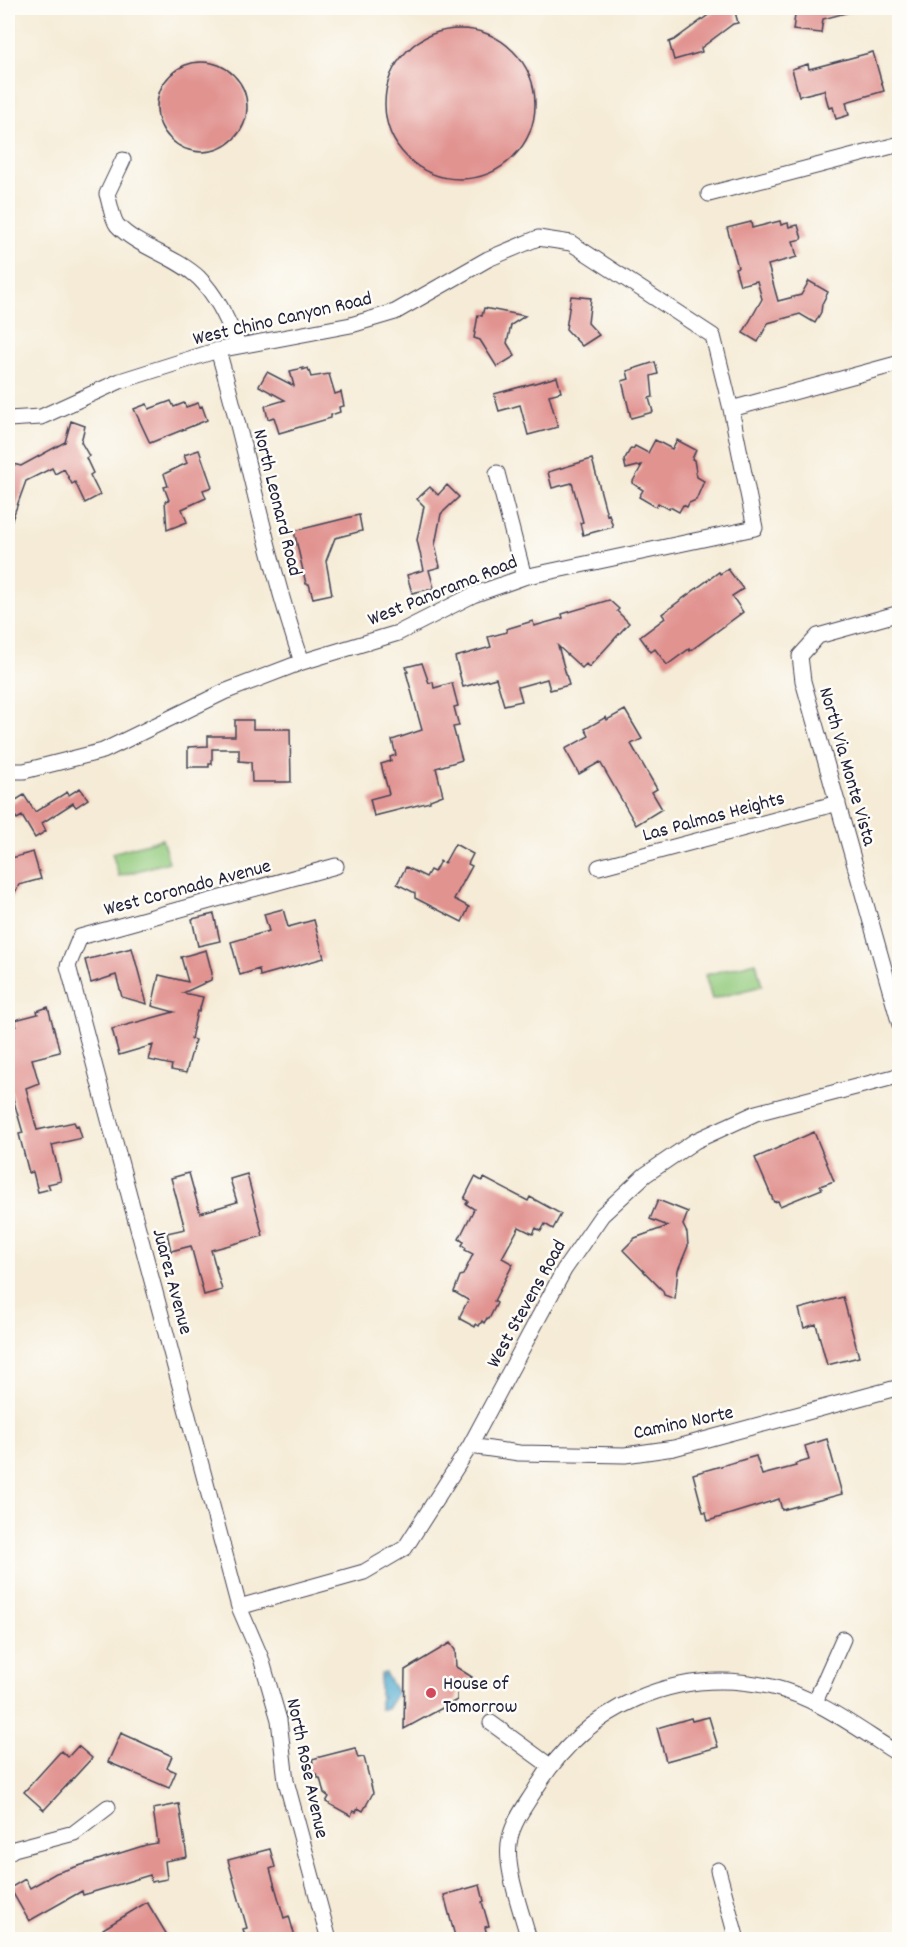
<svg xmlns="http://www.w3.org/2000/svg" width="907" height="1947" viewBox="0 0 907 1947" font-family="Dekko,sans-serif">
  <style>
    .grass { fill: #92ca7d; stroke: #5a765c; stroke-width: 1.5 }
    .water { fill: url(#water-ripples); stroke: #3a6685; stroke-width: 1.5 }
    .building { fill: #e19390 }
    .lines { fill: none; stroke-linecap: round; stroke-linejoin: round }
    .minor-casing { stroke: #424052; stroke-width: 17 }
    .minor { stroke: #fff; stroke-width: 15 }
    .poi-dot { fill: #d1495b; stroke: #fdfcf7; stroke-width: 2 }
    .labels { text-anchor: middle; stroke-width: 5; stroke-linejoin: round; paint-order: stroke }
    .street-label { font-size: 20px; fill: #22223b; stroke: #fdfcf7 }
    .poi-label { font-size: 20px; fill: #22223b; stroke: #fdfcf7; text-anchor: start }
  </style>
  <defs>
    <pattern id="water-ripples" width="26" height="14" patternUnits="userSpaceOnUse" patternTransform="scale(1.5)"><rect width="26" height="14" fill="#51abcf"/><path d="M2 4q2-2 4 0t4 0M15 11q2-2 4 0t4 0" fill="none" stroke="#438ba9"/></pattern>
  </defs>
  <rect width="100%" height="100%" fill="#fdfcf7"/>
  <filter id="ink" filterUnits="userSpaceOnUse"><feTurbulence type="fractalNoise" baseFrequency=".0167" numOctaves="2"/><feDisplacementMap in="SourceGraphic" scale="12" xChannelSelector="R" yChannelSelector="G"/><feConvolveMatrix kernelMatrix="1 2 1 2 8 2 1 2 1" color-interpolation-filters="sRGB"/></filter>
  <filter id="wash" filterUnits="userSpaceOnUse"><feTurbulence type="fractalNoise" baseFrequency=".008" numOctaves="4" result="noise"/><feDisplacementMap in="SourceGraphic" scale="24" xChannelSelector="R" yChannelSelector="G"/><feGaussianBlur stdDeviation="1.35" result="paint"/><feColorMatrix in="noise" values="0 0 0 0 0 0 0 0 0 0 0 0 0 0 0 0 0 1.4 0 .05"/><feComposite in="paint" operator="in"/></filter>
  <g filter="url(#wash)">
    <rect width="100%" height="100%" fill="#f5ebd6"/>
    <path class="grass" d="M162,839L169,862L119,876L112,853Z
      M756,962L762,986L712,999L705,975Z"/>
    <path class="water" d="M380,1673H385L397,1693L387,1709H380Z"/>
    <g id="blocks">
      <path class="building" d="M718,8H734L738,23L733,24L701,48L702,52L674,60L669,42L674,40Z
        M796,8H853V11L823,19L821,33L793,30Z
        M385 104a75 75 0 1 1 150 0a75 75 0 1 1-150 0Z
        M873,52L884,91L846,102L849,115L836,119L833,107L829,108L824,90L799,96L792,69L808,64L809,69Z
        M157 107a45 45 0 1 1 90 0a45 45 0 1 1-90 0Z
        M780,221L781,225L788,223L789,227L798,225L802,239L793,241L797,257L768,265L778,301L801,295L809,281L828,292L822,304L821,312L815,323L800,314L768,323L758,342L743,333L762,299L757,281L740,285L735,268L738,267L727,228L751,222L752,228Z
        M571,296L591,298L588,323L599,335L582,346L566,329Z
        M484,308L525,316L511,325L507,343L515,356L497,367L480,340L474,338L478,315L482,316Z
        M655,362L658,374L651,376L653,397L649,398L653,412L631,418L622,381L629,379L627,371Z
        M303,368V370L308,368L311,377L329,374L335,394L341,392L344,406L339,407L340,412L331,415V418L279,433L274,417L268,419L265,406L285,400L259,386L267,372L294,386L290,371Z
        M557,377L561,392L549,395L558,427L528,435L520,405L499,411L494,394Z
        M171,401L174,407L184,403L186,407L198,403L200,407L202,406L207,420L150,443L134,409L147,404L149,409Z
        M71,421L85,426L81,442L89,456L86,458L93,473L90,475L100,495L85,503L75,482L72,484L64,469L55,474L52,468L26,481L9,528H8V478L13,464L21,466L65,442Z
        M655,440L672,449L677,440L696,450L692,459L694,460L697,477L704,481L696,500L689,503L687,507L683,505L679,512L670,507L669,509L658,503L656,507L639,497L643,490L632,483L642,465L626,469L624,460L631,448L633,449L635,446L648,453Z
        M199,450L212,487L203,490L206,498L182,509L187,522L167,530L165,501L169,500L164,487L168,486L164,474L187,463L184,455Z
        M592,459L607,515L609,514L613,527L583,535L580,523L583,522L572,483L552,488L548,472Z
        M447,485L459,497L441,514L435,545L440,567L429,570L434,588L412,593L407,575L424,570L417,540L424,506L417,499L430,487L438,495Z
        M359,515L362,531L335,538L326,561L332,594L313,598L309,584H306L294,531Z
        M728,569L743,589L732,596L743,612L690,651L689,649L667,665L655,649L651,652L640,637L665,618L662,614L719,572L720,574Z
        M609,600L619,609L617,611L629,623L589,667L586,664L582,668L558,646L569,685L550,690L547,679L518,687L522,701L504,705L496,678L463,687L455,657L491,647L488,637L507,632L506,629L533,621L534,626L563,618L562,614Z
        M422,663L429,683L433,682L434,688L452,683L458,706L454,707L459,726L453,727L462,760L436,768L443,795L430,800V802L374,816L370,799L389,794L381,764L391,761L390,757L396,755L392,740L422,730L406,672H408L406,667Z
        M625,710L642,739L631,744L657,789L652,792L662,809L636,825L600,762L579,774L565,749L589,736L585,729L606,717L607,720Z
        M235,720H253V729H290L291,782H252L251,762L239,761V749H212V764H209V767H188V747L208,746V736H235Z
        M80,788L88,799L76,807L73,803L42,823L46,831L35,838L22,816L17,819L8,805L24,795L35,812L67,792L69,795Z
        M455,844L473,854L468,864L472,866L454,899L469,907L462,922L415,898V893L397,884L406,867L426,877L430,870L434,872L440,861L444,864Z
        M33,852L41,879L19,885L8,905V859Z
        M283,909L288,927L314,920L324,958L260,976L259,969L240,975L231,942L269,931L264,914Z
        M214,914L220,941L198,946L192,919Z
        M132,948L147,1004L122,997L116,975L91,983L85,960Z
        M206,950L212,973L211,980L183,993L203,997L199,1012L197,1011L191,1039L195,1040L186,1073L171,1070L172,1065L149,1060L153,1045L119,1055L112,1029L174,1012L152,1006L159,975L188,982L181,957Z
        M48,1007L60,1052L32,1059L39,1083L26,1088L37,1130L74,1122L76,1126L78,1125L82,1138L52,1145L61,1181L48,1184L50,1189L38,1192L33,1172L29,1173L19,1134L23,1133L8,1081V1028L16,1026L15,1020L38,1014L37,1011Z
        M814,1132L834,1181L820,1186L822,1189L780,1206L778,1201L774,1202L755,1158Z
        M189,1173L200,1213L237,1202L230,1179L247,1174L263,1236L211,1250L222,1290L204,1295L191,1246L171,1251L167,1233L185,1229L171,1178Z
        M475,1177L482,1181L484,1178L528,1201L530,1197L561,1214L553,1229L545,1224L541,1231L536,1228L533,1234L519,1227L502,1258L513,1264L494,1301L497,1303L489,1319L487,1318L484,1323L482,1321L479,1326L476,1324L475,1327L460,1319V1316L468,1300L454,1292L460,1276L463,1275L473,1254L465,1250L466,1248L462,1245L464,1242L459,1239L474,1209L466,1204L468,1201L464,1199Z
        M658,1200L688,1212L683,1225L687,1233L688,1246L678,1270L675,1299L664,1295L663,1291L623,1250L635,1238L668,1226L650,1219Z
        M843,1297L859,1357L827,1365L816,1324L804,1328L799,1309Z
        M827,1439L842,1494L782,1510L779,1499L708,1521L706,1512H703L693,1474L756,1456L762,1475L796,1466L795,1464L809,1460L805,1446Z
        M450,1643L455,1650L456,1667L472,1677L457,1686V1700L404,1729L405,1670Z
        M709,1717L718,1747L666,1761L657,1728L691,1718L692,1721Z
        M121,1733L172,1756L167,1768L176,1772L169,1788L108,1762Z
        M78,1746L92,1758L44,1810L24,1792L61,1751L68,1757Z
        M355,1748L358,1758L364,1757L373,1793L363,1811L358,1808L356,1812L353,1811L351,1816L326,1802L329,1797L324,1793L320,1778H318L317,1774L307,1776L304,1765L313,1762L312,1759Z
        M179,1804L187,1857L165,1861L167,1879L151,1882L150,1875L83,1895L82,1891L29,1921L10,1888L25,1879L30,1888L56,1873L146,1845L158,1843L153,1809Z
        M270,1849L275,1867L270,1869L284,1918L289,1916L295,1937L287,1940H246L243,1929L247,1928L228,1860Z
        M480,1885L484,1901L482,1902L489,1926L485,1927L488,1940H456L444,1895Z
        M147,1902L167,1935L160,1939L110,1940L103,1929Z"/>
    </g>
  </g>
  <g filter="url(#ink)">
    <use href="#blocks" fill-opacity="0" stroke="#424052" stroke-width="1.5"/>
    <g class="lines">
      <g class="minor-casing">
        <path id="minor" d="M123,160L107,194C110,203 112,218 117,225C137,247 176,256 199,278C218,297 228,322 239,346
          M709,194L900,144
          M218,350C248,454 267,560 302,662
          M731,409L900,363
          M8,419L41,417L120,381L218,350L351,325L395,312L488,259L538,238L571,243L713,336L731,409L755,528L524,577L473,595L398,633L302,662L224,692L103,751L24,771H8
          M497,473L524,577
          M900,613L818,636L800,656L803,681L900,1025
          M599,867L838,803
          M470,1446L519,1453L625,1455L674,1448L900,1387
          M239,1607L364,1572L405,1548L470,1446L564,1270L602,1215L645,1175L695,1141L756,1113L894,1077L900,1074
          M815,1702L843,1639
          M491,1723L550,1766
          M8,1853L14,1849L74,1833L108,1807
          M718,1870L737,1940
          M8,1939V1940
          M329,1940L286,1781L279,1720L261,1658L239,1607L68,966L80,937L336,866
          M529,1940C522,1912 503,1865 510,1838C514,1820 526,1805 535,1790C586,1706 676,1665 772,1687C819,1698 859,1730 900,1755"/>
      </g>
      <use href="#minor" class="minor"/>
    </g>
  </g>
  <circle class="poi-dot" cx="431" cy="1693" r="6"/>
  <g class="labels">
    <g class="street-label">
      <text transform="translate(282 317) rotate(-13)" y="7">West Chino Canyon Road</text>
      <text transform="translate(279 502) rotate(76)" y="7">North Leonard Road</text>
      <text transform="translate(442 589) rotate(-22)" y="7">West Panorama Road</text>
      <text transform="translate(849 766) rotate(74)" y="7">North Via Monte Vista</text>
      <text transform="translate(713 815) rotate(-15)" y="7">Las Palmas Heights</text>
      <text transform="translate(187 886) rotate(-15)" y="7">West Coronado Avenue</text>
      <text transform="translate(174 1281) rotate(75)" y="7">Juarez Avenue</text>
      <text transform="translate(525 1303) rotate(-61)" y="7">West Stevens Road</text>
      <text transform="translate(683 1421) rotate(-12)" y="7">Camino Norte</text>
      <text transform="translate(309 1768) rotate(78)" y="7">North Rose Avenue</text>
    </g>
    <g class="poi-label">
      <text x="443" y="1689">House of<tspan x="443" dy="23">Tomorrow</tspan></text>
    </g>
  </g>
  <rect width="907" height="1947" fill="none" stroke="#fdfcf7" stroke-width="30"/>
</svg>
